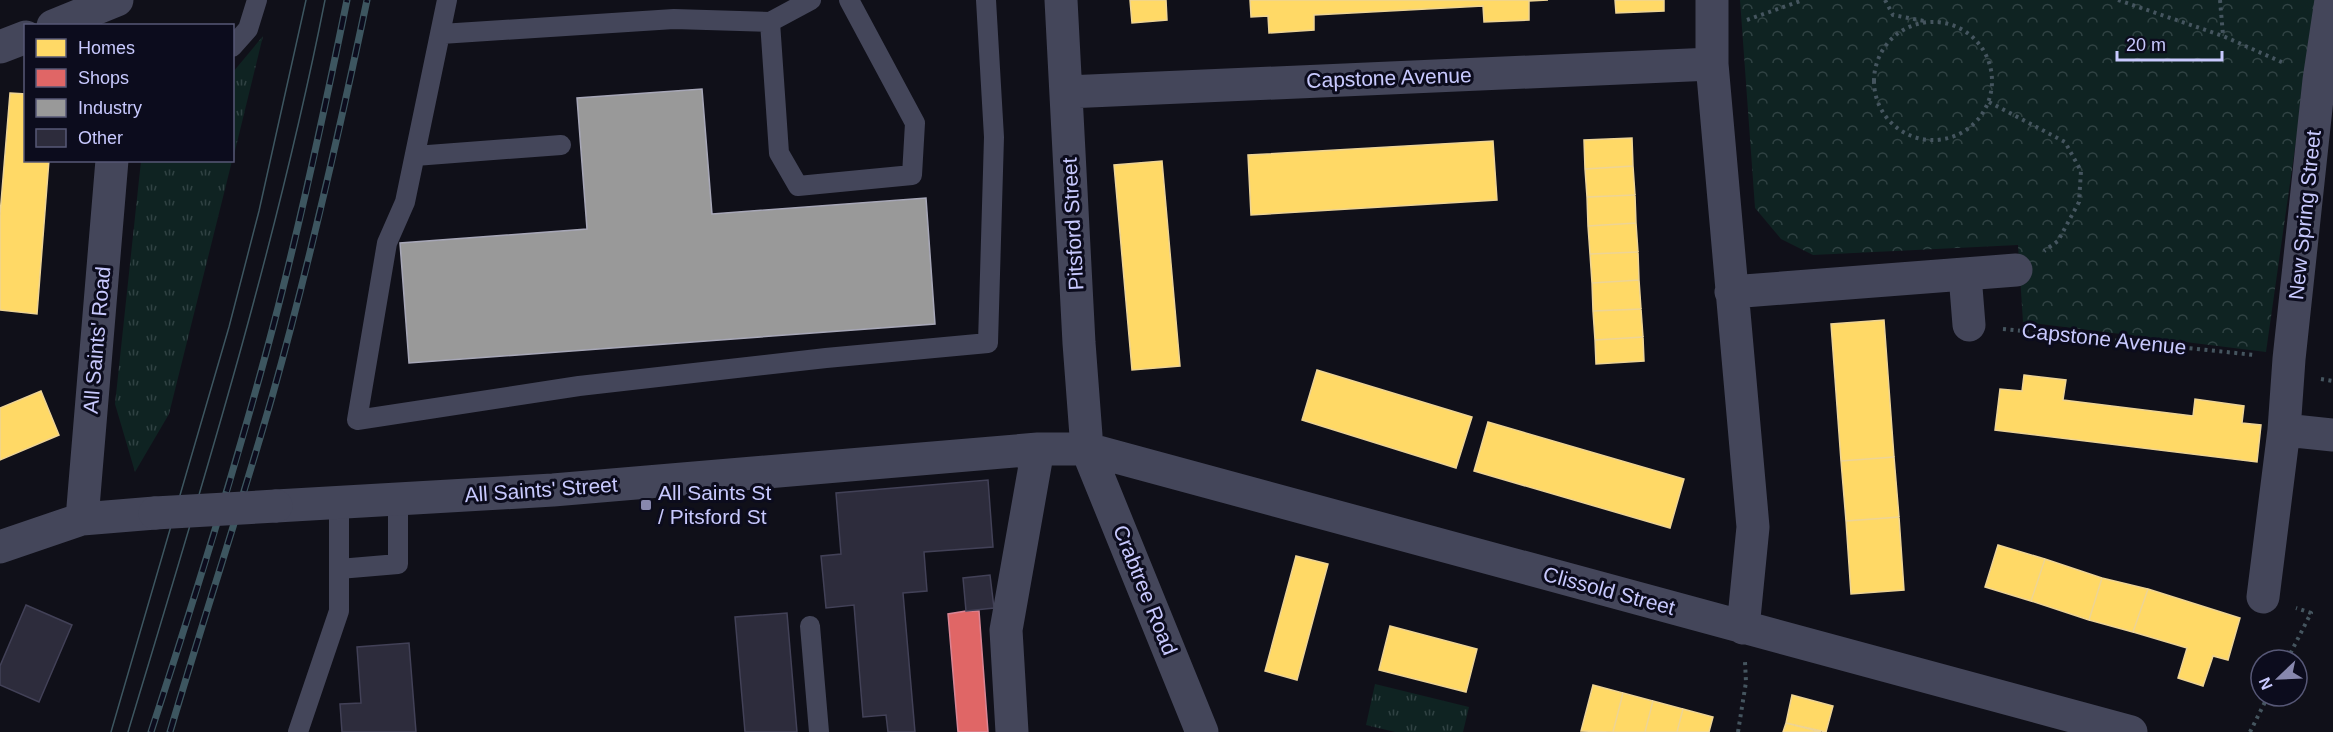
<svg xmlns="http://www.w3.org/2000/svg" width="2333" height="732" viewBox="0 0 2333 732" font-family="Helvetica,sans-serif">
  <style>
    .grass { fill: url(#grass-tufts) }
    .park { fill: url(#park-crowns) }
    .homes { fill: #ffd966; stroke: #eed494; stroke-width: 1.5 }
    .shops { fill: #e06666; stroke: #d98494; stroke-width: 1.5 }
    .industry { fill: #999; stroke: #a7a7b7; stroke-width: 1.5 }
    .building { fill: #2d2c3c; stroke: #424157; stroke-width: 1.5 }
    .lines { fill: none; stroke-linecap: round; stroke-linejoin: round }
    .path { stroke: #45555f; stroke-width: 4; stroke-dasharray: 3 4.5; stroke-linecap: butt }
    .lane { stroke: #44465a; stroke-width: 20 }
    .street { stroke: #44465a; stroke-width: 33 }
    .tram { stroke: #3d5660; stroke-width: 1.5 }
    .rail-casing { stroke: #3d5660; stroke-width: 7 }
    .rail { stroke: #0c0c1d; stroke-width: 4.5; stroke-dasharray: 14; stroke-linecap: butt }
    .street-bridge { stroke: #44465a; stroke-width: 33 }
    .poi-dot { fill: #8888ae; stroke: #0c0c1d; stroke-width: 2 }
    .labels { text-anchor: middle; stroke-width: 6; stroke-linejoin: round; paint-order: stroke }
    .street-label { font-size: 21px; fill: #c8c9fe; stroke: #0c0c1d }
    .poi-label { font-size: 21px; fill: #c8c9fe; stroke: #0c0c1d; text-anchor: start }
  </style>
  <defs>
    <pattern id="grass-tufts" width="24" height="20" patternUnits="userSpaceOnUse" patternTransform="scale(1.5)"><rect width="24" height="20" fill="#0f2322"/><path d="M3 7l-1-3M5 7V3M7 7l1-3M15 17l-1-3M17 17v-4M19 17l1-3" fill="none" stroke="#304243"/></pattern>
    <pattern id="park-crowns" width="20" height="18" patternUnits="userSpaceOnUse" patternTransform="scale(1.5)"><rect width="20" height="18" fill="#0f2322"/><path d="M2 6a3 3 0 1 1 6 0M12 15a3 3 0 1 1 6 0" fill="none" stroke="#304243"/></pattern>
  </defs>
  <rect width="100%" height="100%" fill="#101019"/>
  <path class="grass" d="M263,36L233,159V72Z
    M141,161H232L169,414L135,472L115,404Z
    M1375,684L1469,707L1463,732H1395L1366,725Z"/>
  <path class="park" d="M1740,0H2316L2266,352L2023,322L2018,245L1813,255L1781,239L1755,208Z"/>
  <path class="homes" d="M1130,0H1166L1167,20L1132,23Z
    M1250,0H1548L1529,1V20L1484,22L1483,6L1314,15V30L1269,33L1268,16L1251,17Z
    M1615,0H1664V11L1616,13Z
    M10,93L26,94V160H49L37,314L0,310V215Z
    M1632,138L1633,166L1585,169L1584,140Z
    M1493,141L1497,200L1251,215L1248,155Z
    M1162,161L1180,366L1132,370L1114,165Z
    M1633,166L1635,195L1587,197L1585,169Z
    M1635,195L1636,223L1588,226L1587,197Z
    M1636,223L1638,252L1590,254L1588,226Z
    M1638,252L1639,280L1592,283L1590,254Z
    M1639,280L1641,309L1593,311L1592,283Z
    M1641,309L1643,337L1595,340L1593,311Z
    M1884,320L1894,457L1841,461L1831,324Z
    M1643,337L1644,361L1596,364L1595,340Z
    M1317,370L1472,417L1456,468L1302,420Z
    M2024,375L2066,380L2063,400L2193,416L2195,399L2244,406L2242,423L2261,425L2257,462L1995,430L2000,389L2022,391Z
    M41,391L59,435L0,460V408Z
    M1488,422L1684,479L1670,528L1474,471Z
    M1894,457L1899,517L1846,521L1841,461Z
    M1899,517L1904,590L1851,594L1846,521Z
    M1998,545L2045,559L2031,601L1985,587Z
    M1296,556L1328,564L1297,680L1265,671Z
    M2045,559L2102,578L2089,620L2031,601Z
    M2102,578L2148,589L2133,632L2089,620Z
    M2148,589L2240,618L2228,660L2213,656L2203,686L2178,678L2187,648L2133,632Z
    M1390,626L1477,649L1466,692L1379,670Z
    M1593,685L1623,693L1613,732L1581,731Z
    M1623,693L1653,701L1645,732H1613Z
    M1792,695L1833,706L1826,732L1786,723Z
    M1653,701L1683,709L1677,732H1645Z
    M1683,709L1713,717L1709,732H1677Z
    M1786,723L1821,732H1783Z"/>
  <path class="shops" d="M966,611H979L988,732H958L948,614Z"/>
  <path class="industry" d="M702,89L712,214L926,198L935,324L409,363L400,243L587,229L577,98Z"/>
  <path class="building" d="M988,480L993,547L924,552L927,591L903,593L915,732H888L886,715L863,717L854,605L826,608L821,556L841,554L836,493Z
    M990,575L994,608L966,611L963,578Z
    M26,605L72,625L39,702L0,685V666Z
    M787,613L797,732H745L735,617Z
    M409,643L416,732H342L340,704L361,703L357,647Z"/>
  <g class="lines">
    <path class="path" d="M1885,0L1893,15L1924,21
      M2118,0L2223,36L2286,64
      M2220,0L2223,35
      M1747,20L1803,0
      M1874 81a59 59 0 1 1 118 0a59 59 0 1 1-118 0Z
      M1989,102L2065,142L2081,171L2079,202L2058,241L2044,251
      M2003,329L2255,355
      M2321,379L2333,381
      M2287,660L2311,613L2296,608
      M1738,732L1746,682L1745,662
      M2250,732L2268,696"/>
    <path class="lane" d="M447,0L405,202L387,243L357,420L579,386L826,358L988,343L994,137L986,0
      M811,0L770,22L779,153L798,186L912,175L915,123L849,0
      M441,34L674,19L770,22
      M232,47L248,29L257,0
      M415,156L561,145
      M339,569L398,564V499
      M810,626L819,732
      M298,732L339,611V502"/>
    <path class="street" d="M1061,0L1079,343L1087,449L1202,732
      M1712,0V64L1753,527L1743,628
      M53,26L117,0
      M0,47L26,37
      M1067,92L1712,64
      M1965,275L1969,325
      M1731,292L2016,270
      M2284,430L2333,435
      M276,506L553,490L1038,449H1087L2131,732
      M82,519L112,160
      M0,547L82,519L155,513
      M2263,597L2284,430L2289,359L2319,80L2331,0
      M1012,732L1006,630L1038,449"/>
    <path class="tram" d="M111,732L229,327L259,211L306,0
      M128,732C201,490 276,248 325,0"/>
    <g class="rail-casing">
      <path id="rail" d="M151,732C195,597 238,461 274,323C302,216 325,108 347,0
        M170,732C203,620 240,509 272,397C309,266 339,133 367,0"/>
    </g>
    <use href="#rail" class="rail"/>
    <path class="street-bridge" d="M155,513L276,506"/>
  </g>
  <rect class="poi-dot" x="640" y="499" width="12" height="12" rx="3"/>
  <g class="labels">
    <g class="street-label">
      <text transform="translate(1389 78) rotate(-2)" y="7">Capstone Avenue</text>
      <text transform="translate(2305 215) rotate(-84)" y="7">New Spring Street</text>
      <text transform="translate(1073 224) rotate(-93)" y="7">Pitsford Street</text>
      <text transform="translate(2104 339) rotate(6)" y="7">Capstone Avenue</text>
      <text transform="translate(97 340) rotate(-85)" y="7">All Saints' Road</text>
      <text transform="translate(541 490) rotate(-4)" y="7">All Saints' Street</text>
      <text transform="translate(1145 590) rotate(68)" y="7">Crabtree Road</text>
      <text transform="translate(1609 591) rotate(15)" y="7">Clissold Street</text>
    </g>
    <g class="poi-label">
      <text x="658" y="500">All Saints St<tspan x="658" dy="24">/ Pitsford St</tspan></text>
    </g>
  </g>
  <rect x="24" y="24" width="210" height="138" fill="#0c0c1d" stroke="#575877" stroke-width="1.5"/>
  <rect x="36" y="39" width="30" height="18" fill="#ffd966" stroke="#575877" stroke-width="1.5"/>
  <text x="78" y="54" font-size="18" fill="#c8c9fe">Homes</text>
  <rect x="36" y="69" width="30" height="18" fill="#e06666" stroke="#575877" stroke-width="1.5"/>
  <text x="78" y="84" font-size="18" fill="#c8c9fe">Shops</text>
  <rect x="36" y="99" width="30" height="18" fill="#999999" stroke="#575877" stroke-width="1.5"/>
  <text x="78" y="114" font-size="18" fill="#c8c9fe">Industry</text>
  <rect x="36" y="129" width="30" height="18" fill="#2d2c3c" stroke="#575877" stroke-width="1.5"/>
  <text x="78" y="144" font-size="18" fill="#c8c9fe">Other</text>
  <g transform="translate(2279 678) rotate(247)"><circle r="28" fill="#0c0c1d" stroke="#575877" stroke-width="1.5"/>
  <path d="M0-4.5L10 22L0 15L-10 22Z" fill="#8888ae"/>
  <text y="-9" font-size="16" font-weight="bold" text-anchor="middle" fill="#c8c9fe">N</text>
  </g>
  <path d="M2117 51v9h105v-9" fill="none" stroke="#c8c9fe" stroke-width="3"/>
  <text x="2126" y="51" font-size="18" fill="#c8c9fe" stroke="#0c0c1d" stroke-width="4.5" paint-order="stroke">20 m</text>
</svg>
